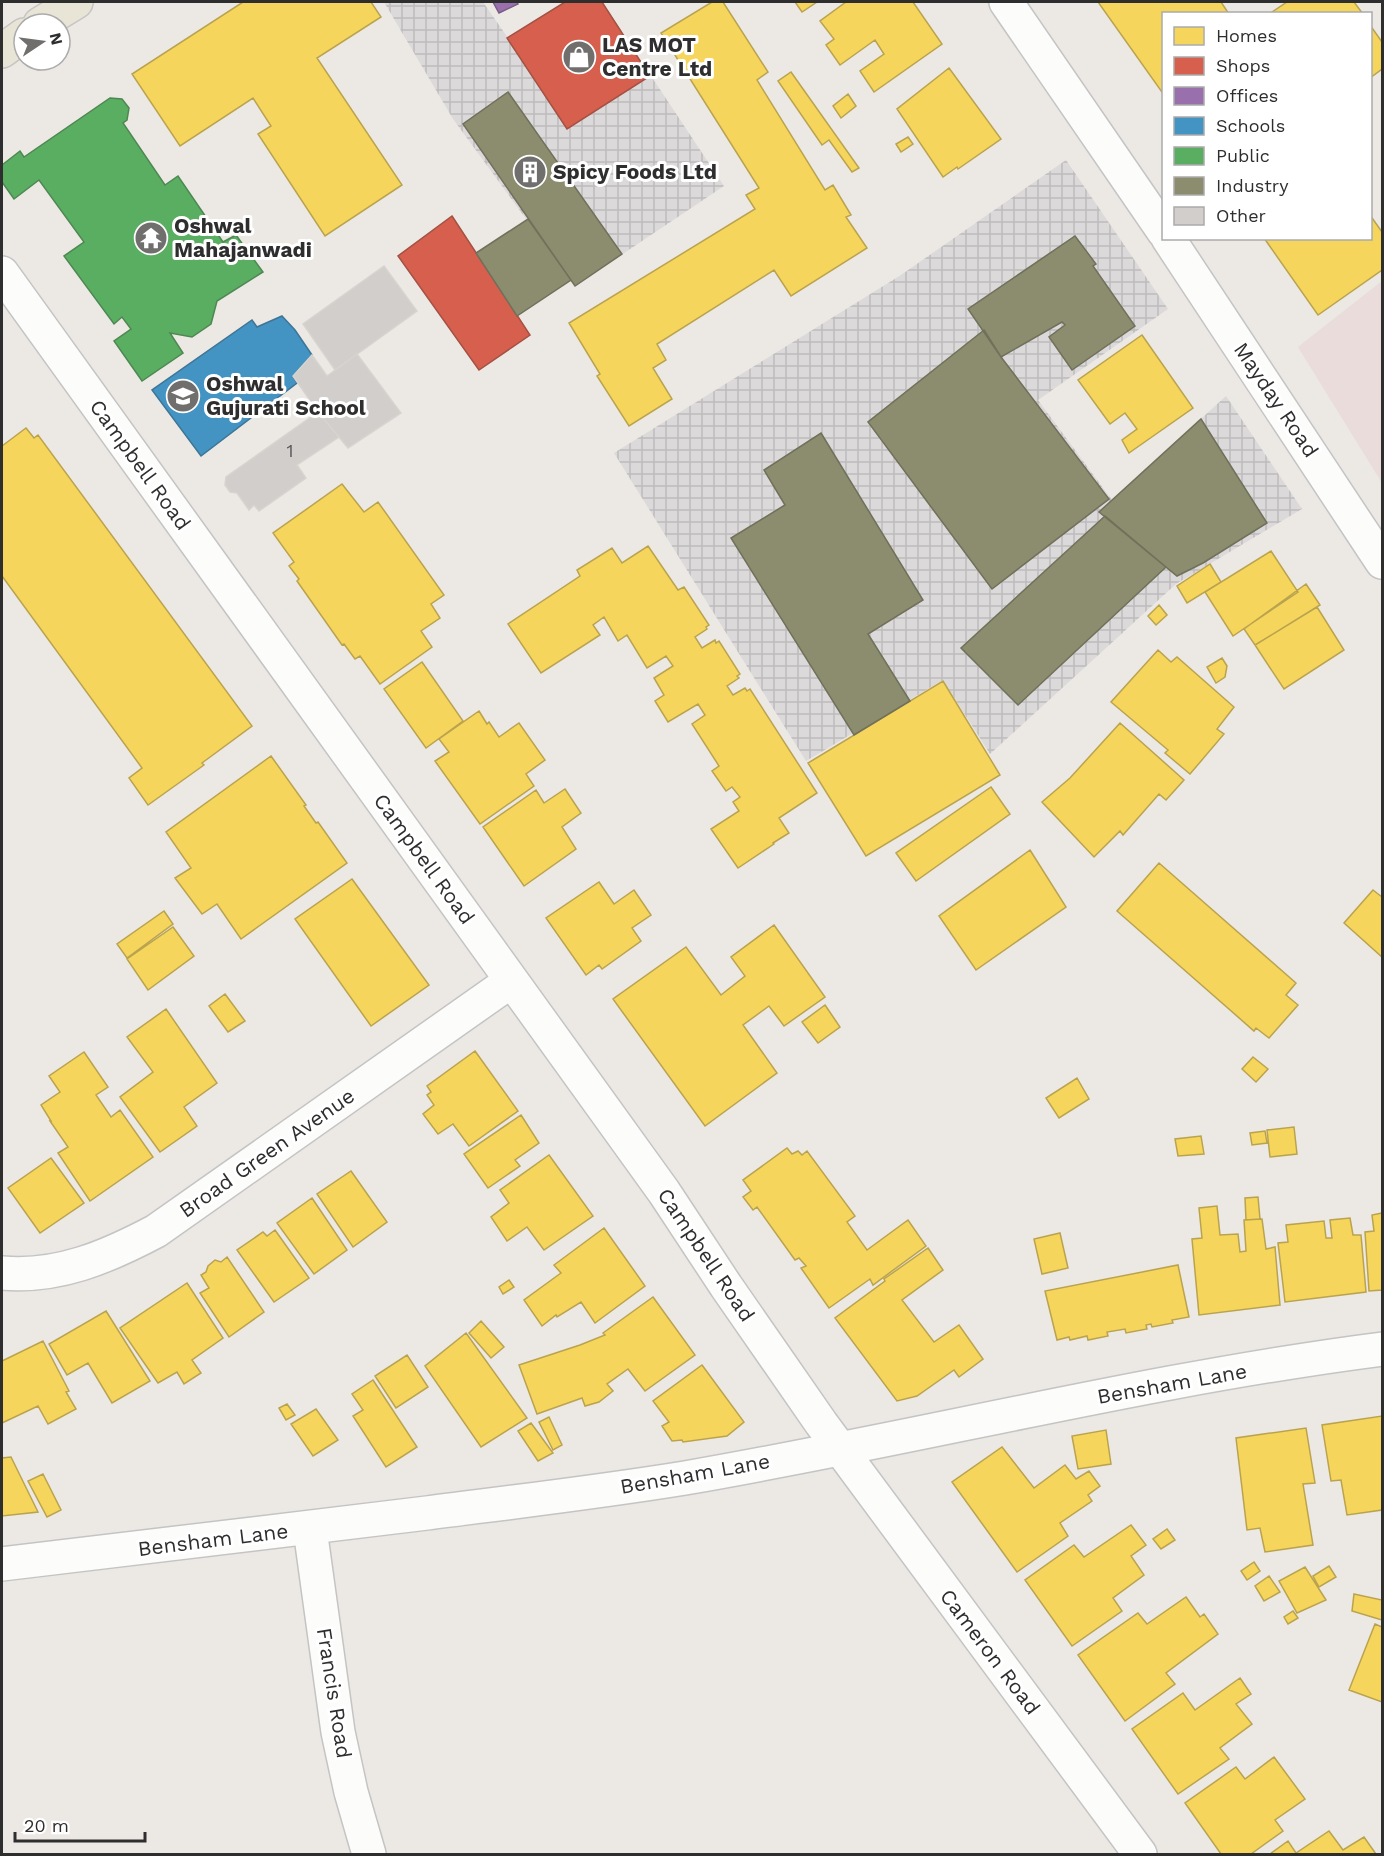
<svg xmlns="http://www.w3.org/2000/svg" width="1384" height="1856" viewBox="0 0 1384 1856" font-family="'Work Sans',sans-serif">
  <style>
    .industrial { fill: url(#industrial-grid) }
    .medical { fill: #e9dcdb }
    .homes { fill: #f6d55c; stroke: #baa34e; stroke-width: 1.5 }
    .shops { fill: #d6604d; stroke: #a45144; stroke-width: 1.5 }
    .offices { fill: #9970ab; stroke: #795c86; stroke-width: 1.5 }
    .schools { fill: #4393c3; stroke: #3d7596; stroke-width: 1.5 }
    .public { fill: #5aae61; stroke: #4d8852; stroke-width: 1.5 }
    .industry { fill: #8c8c6e; stroke: #70705b; stroke-width: 1.5 }
    .building { fill: #d1cecb; stroke: #d7d4d0; stroke-width: 1.5 }
    .lines { fill: none; stroke-linecap: round; stroke-linejoin: round }
    .minor-casing { stroke: #c5c4c5; stroke-width: 36 }
    .tertiary-casing { stroke: #c5c4c5; stroke-width: 36 }
    .primary-casing { stroke: #c6c5c4; stroke-width: 36 }
    .minor { stroke: #fcfcfb; stroke-width: 33 }
    .tertiary { stroke: #fcfcfb; stroke-width: 33 }
    .primary { stroke: #e8e4d6; stroke-width: 33 }
    .labels { text-anchor: middle; stroke-width: 6; stroke-linejoin: round; paint-order: stroke }
    .number-label { font-size: 18px; fill: #585857 }
    .poi-label { font-size: 21px; font-weight: bold; fill: #2e2e2e; stroke: #fff; text-anchor: start }
    .street-label { font-size: 21px; fill: #2e2e2e; stroke: #fff }
  </style>
  <defs>
    <pattern id="industrial-grid" width="8" height="8" patternUnits="userSpaceOnUse" patternTransform="scale(1.5)"><rect width="8" height="8" fill="#dcd9db"/><path d="M0 4h8M4 0v8" fill="none" stroke="#bdbbbc"/></pattern>
  </defs>
  <rect width="100%" height="100%" fill="#ece8e4"/>
  <path class="industrial" d="M384,2H483L508,38L565,2H602L724,186L575,286L453,119Z
    M1066,160L1168,309L1038,400L1112,500L1226,396L1302,509L1176,584L990,754L943,680L806,761L614,453L901,275Z"/>
  <path class="medical" d="M1382,281V483L1298,347Z"/>
  <path class="homes" d="M243,2H371L381,17L317,58L402,185L325,236L258,134L271,126L253,98L180,146L132,74Z
    M712,2H723L768,72L757,80L825,190L833,185L851,215L846,217L867,248L791,296L774,270L657,344L666,360L653,368L672,399L629,426L597,376L600,374L569,323L755,209L746,195L759,188L661,33Z
    M795,2H817L802,12Z
    M846,2H913L942,44L874,92L860,71L884,54L875,40L840,65L826,45L834,39L820,21Z
    M1098,2H1221L1229,14H1164V95Z
    M1287,2H1354L1363,14H1269Z
    M1370,25L1382,42V69L1370,78Z
    M949,68L1001,139L958,169L957,167L943,177L897,109Z
    M791,72L859,168L852,172L829,140L822,145L778,81Z
    M848,94L856,106L841,118L833,106Z
    M908,137L913,144L901,152L896,144Z
    M1370,215L1382,232V270L1318,315L1264,238H1370Z
    M1142,335L1193,408L1129,453L1122,440L1137,429L1125,413L1110,424L1078,380Z
    M26,428L34,438L38,435L252,726L202,763L204,765L148,805L129,778L142,768L2,576V446Z
    M342,484L364,512L378,502L444,595L431,604L440,618L421,631L432,647L380,684L360,656L355,659L344,644L342,645L297,581L299,579L289,566L294,562L273,533Z
    M648,546L678,590L684,587L709,625L706,627L707,629L695,637L702,648L715,640L716,643L719,641L740,674L737,676L739,678L727,686L733,695L745,688L747,691L750,689L817,793L779,818L789,833L773,843L774,844L738,868L711,829L739,811L733,802L740,797L732,787L726,791L712,771L719,766L692,724L705,715L698,704L668,722L655,701L664,695L654,678L673,666L666,656L647,668L627,635L618,641L604,617L593,625L600,635L541,673L508,624L580,576L577,570L612,548L622,563Z
    M1271,551L1298,592L1233,636L1205,592Z
    M1210,564L1221,582L1187,603L1177,586Z
    M1306,584L1320,605L1255,645L1244,629Z
    M1159,605L1167,615L1156,625L1148,616Z
    M1317,607L1344,650L1284,689L1255,645Z
    M1158,650L1171,662L1177,657L1234,707L1217,729L1224,734L1190,774L1165,753L1168,750L1111,702Z
    M1222,658L1227,666L1225,677L1216,683L1207,667Z
    M422,662L463,721L426,748L384,689Z
    M943,681L1000,775L866,856L808,763Z
    M479,711L487,724L489,722L499,737L519,723L545,760L526,774L534,786L480,824L435,761L449,752L439,739Z
    M1120,723L1184,780L1166,800L1159,794L1123,835L1120,831L1094,857L1042,802L1070,778Z
    M271,756L306,805L304,806L316,823L318,822L347,863L241,939L217,904L202,914L175,878L191,868L166,832Z
    M991,787L1010,814L916,881L896,853Z
    M565,789L581,813L562,827L576,849L524,886L483,827L536,790L544,803Z
    M1030,850L1066,907L976,970L939,916Z
    M1159,863L1296,983L1286,995L1298,1005L1269,1038L1256,1028L1254,1031L1117,911Z
    M352,879L429,985L371,1026L295,919Z
    M599,882L614,904L634,890L651,915L632,928L641,941L602,969L599,965L586,975L546,918Z
    M1373,890L1382,897V957L1344,923Z
    M164,911L173,924L127,958L117,944Z
    M774,925L825,997L784,1026L769,1006L743,1025L777,1073L705,1126L613,999L686,947L721,995L745,976L731,957Z
    M173,927L194,956L148,990L127,959Z
    M225,994L245,1021L228,1032L209,1006Z
    M825,1005L840,1027L818,1043L802,1022Z
    M166,1009L217,1083L184,1107L197,1126L160,1152L120,1097L153,1072L127,1037Z
    M475,1051L518,1111L469,1146L453,1124L438,1134L423,1114L434,1105L427,1095L431,1092L427,1086Z
    M84,1052L108,1087L96,1095L111,1117L120,1110L153,1157L90,1201L58,1153L68,1147L50,1121H51L41,1105L60,1092L49,1076Z
    M1253,1057L1268,1069L1256,1082L1242,1069Z
    M1077,1078L1089,1099L1059,1118L1046,1098Z
    M521,1115L539,1143L515,1160L520,1166L488,1188L464,1154Z
    M1294,1127L1297,1154L1270,1157L1267,1130Z
    M1265,1131L1267,1143L1252,1145L1250,1133Z
    M1201,1136L1204,1154L1178,1156L1175,1139Z
    M787,1148L792,1154L798,1151L802,1155L807,1151L855,1216L847,1222L867,1250L908,1220L926,1246L873,1285L870,1279L829,1308L801,1268L806,1266L799,1258L795,1260L757,1207L753,1210L743,1197L751,1191L743,1180Z
    M549,1155L593,1216L544,1250L527,1227L507,1241L491,1217L509,1203L500,1190Z
    M51,1158L84,1203L40,1233L8,1188Z
    M351,1171L387,1222L353,1247L317,1194Z
    M1258,1197L1260,1219L1246,1220L1245,1198Z
    M312,1198L347,1250L314,1274L277,1223Z
    M1217,1206L1220,1235L1238,1234L1240,1252L1246,1251L1244,1220L1262,1219L1266,1249L1275,1247L1280,1305L1199,1315L1192,1239L1202,1238L1199,1208Z
    M1382,1213V1290L1369,1291L1365,1232L1374,1231L1372,1215Z
    M1350,1218L1353,1235H1361L1366,1292L1285,1302L1278,1243L1288,1242L1286,1225L1324,1221L1326,1238H1332L1330,1220Z
    M604,1228L645,1286L595,1323L581,1302L557,1317L556,1315L542,1326L524,1300L561,1273L554,1265Z
    M275,1230L309,1278L274,1302L237,1250L263,1232L267,1236Z
    M1060,1233L1068,1268L1042,1274L1034,1239Z
    M928,1248L943,1270L902,1300L934,1342L959,1325L983,1359L959,1377L954,1370L917,1396L897,1401L835,1318L885,1281L884,1279Z
    M227,1257L264,1312L229,1337L200,1293L209,1288L201,1275L206,1272L208,1266L215,1260L221,1262Z
    M1178,1265L1189,1317L1172,1320L1173,1323L1152,1327L1151,1324L1146,1325L1147,1329L1126,1333L1125,1329L1107,1332L1108,1336L1088,1340L1087,1336L1070,1340L1069,1337L1057,1340L1045,1291Z
    M509,1280L514,1287L503,1294L499,1287Z
    M187,1283L223,1338L192,1360L201,1373L184,1384L177,1372L158,1383L120,1328Z
    M653,1297L695,1355L645,1391L628,1369L607,1384L613,1391L599,1402L585,1406L582,1398L537,1414L519,1365L580,1345L605,1335L603,1333Z
    M106,1311L150,1381L112,1403L88,1363L67,1375L49,1344Z
    M481,1321L504,1347L491,1358L469,1333Z
    M466,1333L527,1418L481,1447L425,1366Z
    M43,1341L69,1391L66,1392L76,1409L48,1424L38,1406L2,1423V1361Z
    M407,1355L428,1387L396,1408L375,1376Z
    M702,1365L744,1422L727,1436L683,1442L682,1440L672,1441L662,1426L669,1422L653,1401Z
    M373,1380L417,1447L386,1467L353,1416L363,1410L352,1394Z
    M287,1404L295,1415L286,1420L279,1408Z
    M316,1409L338,1440L313,1456L291,1424Z
    M1382,1416V1510L1347,1515L1341,1480L1331,1481L1322,1425Z
    M549,1417L562,1445L553,1450L539,1422Z
    M531,1423L553,1453L538,1461L518,1431Z
    M1306,1428L1315,1483L1303,1484L1313,1545L1265,1552L1260,1528L1247,1530L1236,1438Z
    M1106,1430L1111,1464L1078,1469L1072,1436Z
    M1002,1447L1034,1488L1065,1465L1076,1479L1089,1471L1100,1486L1088,1495L1092,1501L1060,1523L1068,1536L1017,1572L952,1482Z
    M11,1457L38,1512L2,1516V1458Z
    M43,1474L61,1510L47,1517L28,1481Z
    M1131,1525L1146,1545L1131,1556L1144,1575L1113,1598L1122,1611L1072,1646L1025,1580L1074,1545L1084,1557Z
    M1167,1529L1175,1540L1161,1549L1153,1539Z
    M1254,1562L1260,1571L1247,1580L1241,1571Z
    M1329,1566L1336,1577L1319,1587L1313,1576Z
    M1305,1567L1326,1600L1297,1613L1279,1581Z
    M1269,1576L1280,1592L1264,1601L1255,1586Z
    M1354,1594L1382,1600V1620L1352,1611Z
    M1186,1597L1200,1617L1204,1614L1218,1634L1166,1673L1175,1684L1125,1721L1078,1655L1138,1613L1147,1624Z
    M1293,1611L1298,1618L1288,1624L1284,1617Z
    M1375,1624L1382,1627V1702L1349,1690Z
    M1240,1678L1251,1694L1236,1704L1252,1724L1220,1748L1229,1759L1178,1794L1132,1729L1183,1693L1195,1710Z
    M1274,1757L1305,1799L1275,1820L1283,1831L1251,1854H1221L1185,1803L1236,1767L1245,1779Z
    M1329,1831L1343,1850L1364,1837L1376,1854H1270L1288,1841L1296,1853Z"/>
  <path class="shops" d="M565,2H602L650,76L567,129L507,38Z
    M452,216L530,335L479,370L398,256Z"/>
  <path class="offices" d="M493,2H517L518,4L499,13Z"/>
  <path class="schools" d="M282,316L295,330L312,355L293,376L297,383L201,456L152,390L252,320L257,327Z"/>
  <path class="public" d="M110,98L122,99L129,108L127,120L123,123L165,185L178,176L223,242L236,235L263,272L217,301L211,324L192,337L170,333L183,353L142,381L114,341L131,329L122,317L114,324L64,256L84,242L39,180L14,199L2,182V165L20,151L24,157Z"/>
  <path class="industry" d="M508,92L622,254L575,286L463,124Z
    M528,219L571,280L517,316L476,253Z
    M1075,236L1096,264L1093,266L1135,326L1072,370L1049,337L1065,325L1062,322L1001,357L968,309Z
    M984,330L1001,357L1109,499L992,589L868,422Z
    M1201,419L1267,523L1203,563L1177,576L1099,512Z
    M821,433L923,600L868,634L910,701L854,735L731,538L785,505L764,470Z
    M1105,516L1166,567L1018,705L961,648Z"/>
  <path class="building" d="M384,266L417,311L335,370L303,324Z
    M357,354L401,413L348,448L318,412L293,376L312,355L327,376Z
    M318,412L339,437L297,465L306,478L259,511L254,505L249,510L237,493L230,492L225,485L226,477Z"/>
  <g class="lines">
    <g class="minor-casing">
      <path id="minor" d="M1006,2L1164,232
        M1168,238L1382,562
        M2,273L664,1192L726,1286L821,1423L1140,1854
        M2,1273C58,1278 107,1257 156,1231L511,981
        M310,1529L338,1732L351,1792L369,1854"/>
    </g>
    <g class="tertiary-casing">
      <path id="tertiary" d="M2,1564C143,1548 285,1531 427,1513C513,1502 599,1492 685,1478C918,1438 1148,1379 1382,1349"/>
    </g>
    <g class="primary-casing">
      <path id="primary" d="M40,24L76,2
        M2,51L24,35"/>
    </g>
    <use href="#minor" class="minor"/>
    <use href="#tertiary" class="tertiary"/>
    <use href="#primary" class="primary"/>
  </g>
  <defs>
    <g id="shop-disc" transform="scale(1.725)"><circle r="9.5" fill="#706f6e" stroke="#fff"/><path d="M-5-2.5h2.3a2.7 3.5 0 0 1 5.4 0H5L5.5 6h-11ZM-1.5-2.5h3a1.5 2.3 0 0 0-3 0Z" fill="#fff"/></g>
    <g id="building-disc" transform="scale(1.725)"><circle r="9.5" fill="#706f6e" stroke="#fff"/><path d="M-4-6H4V6H1V3H-1V6H-4ZM-2.5-4.3h1.7v1.8h-1.7ZM.8-4.3h1.7v1.8H.8ZM-2.5-1h1.7V.8h-1.7ZM.8-1h1.7V.8H.8Z" fill="#fff"/></g>
    <g id="temple-disc" transform="scale(1.725)"><circle r="9.5" fill="#706f6e" stroke="#fff"/><path d="M0-6L5-2H3V0L6.5 2.5H4V6H1.5V3h-3V6H-4V2.5H-6.5L-3 0V-2H-5Z" fill="#fff"/></g>
    <g id="school-disc" transform="scale(1.725)"><circle r="9.5" fill="#706f6e" stroke="#fff"/><path d="M0-5L7-2L0 1L-7-2ZM-4 1L0 2.5L4 1V4Q0 6-4 4Z" fill="#fff"/></g>
  </defs>
  <g fill-rule="evenodd">
    <use href="#shop-disc" x="579" y="57"/>
    <use href="#building-disc" x="530" y="172"/>
    <use href="#temple-disc" x="151" y="238"/>
    <use href="#school-disc" x="183" y="396"/>
  </g>
  <g class="labels">
    <g class="number-label">
      <text x="290" y="457">1</text>
    </g>
    <g class="poi-label">
      <text x="602" y="52">LAS MOT<tspan x="602" dy="24">Centre Ltd</tspan></text>
      <text x="553" y="179">Spicy Foods Ltd</text>
      <text x="174" y="233">Oshwal<tspan x="174" dy="24">Mahajanwadi</tspan></text>
      <text x="206" y="391">Oshwal<tspan x="206" dy="24">Gujurati School</tspan></text>
    </g>
    <g class="street-label">
      <text transform="translate(1276 400) rotate(56)" y="7">Mayday Road</text>
      <text transform="translate(140 465) rotate(54)" y="7">Campbell Road</text>
      <text transform="translate(424 859) rotate(54)" y="7">Campbell Road</text>
      <text transform="translate(267 1153) rotate(-35)" y="7">Broad Green Avenue</text>
      <text transform="translate(706 1255) rotate(56)" y="7">Campbell Road</text>
      <text transform="translate(1172 1384) rotate(-10)" y="7">Bensham Lane</text>
      <text transform="translate(695 1474) rotate(-10)" y="7">Bensham Lane</text>
      <text transform="translate(213 1540) rotate(-7)" y="7">Bensham Lane</text>
      <text transform="translate(990 1652) rotate(53)" y="7">Cameron Road</text>
      <text transform="translate(334 1693) rotate(81)" y="7">Francis Road</text>
    </g>
  </g>
  <rect width="1384" height="1856" fill="none" stroke="#2e2e2e" stroke-width="6"/>
  <rect x="1162" y="12" width="210" height="228" fill="#ffffff" stroke="#ababab" stroke-width="1.5"/>
  <rect x="1174" y="27" width="30" height="18" fill="#f6d55c" stroke="#ababab" stroke-width="1.5"/>
  <text x="1216" y="42" font-size="18" fill="#2e2e2e">Homes</text>
  <rect x="1174" y="57" width="30" height="18" fill="#d6604d" stroke="#ababab" stroke-width="1.5"/>
  <text x="1216" y="72" font-size="18" fill="#2e2e2e">Shops</text>
  <rect x="1174" y="87" width="30" height="18" fill="#9970ab" stroke="#ababab" stroke-width="1.5"/>
  <text x="1216" y="102" font-size="18" fill="#2e2e2e">Offices</text>
  <rect x="1174" y="117" width="30" height="18" fill="#4393c3" stroke="#ababab" stroke-width="1.5"/>
  <text x="1216" y="132" font-size="18" fill="#2e2e2e">Schools</text>
  <rect x="1174" y="147" width="30" height="18" fill="#5aae61" stroke="#ababab" stroke-width="1.5"/>
  <text x="1216" y="162" font-size="18" fill="#2e2e2e">Public</text>
  <rect x="1174" y="177" width="30" height="18" fill="#8c8c6e" stroke="#ababab" stroke-width="1.5"/>
  <text x="1216" y="192" font-size="18" fill="#2e2e2e">Industry</text>
  <rect x="1174" y="207" width="30" height="18" fill="#d1cecb" stroke="#ababab" stroke-width="1.5"/>
  <text x="1216" y="222" font-size="18" fill="#2e2e2e">Other</text>
  <g transform="translate(42 42) rotate(77)"><circle r="28" fill="#ffffff" stroke="#ababab" stroke-width="1.5"/>
  <path d="M0-4.5L10 22L0 15L-10 22Z" fill="#706f6e"/>
  <text y="-9" font-size="16" font-weight="bold" text-anchor="middle" fill="#2e2e2e">N</text>
  </g>
  <path d="M15 1832v9h130v-9" fill="none" stroke="#2e2e2e" stroke-width="3"/>
  <text x="24" y="1832" font-size="18" fill="#2e2e2e" stroke="#ffffff" stroke-width="4.5" paint-order="stroke">20 m</text>
</svg>
